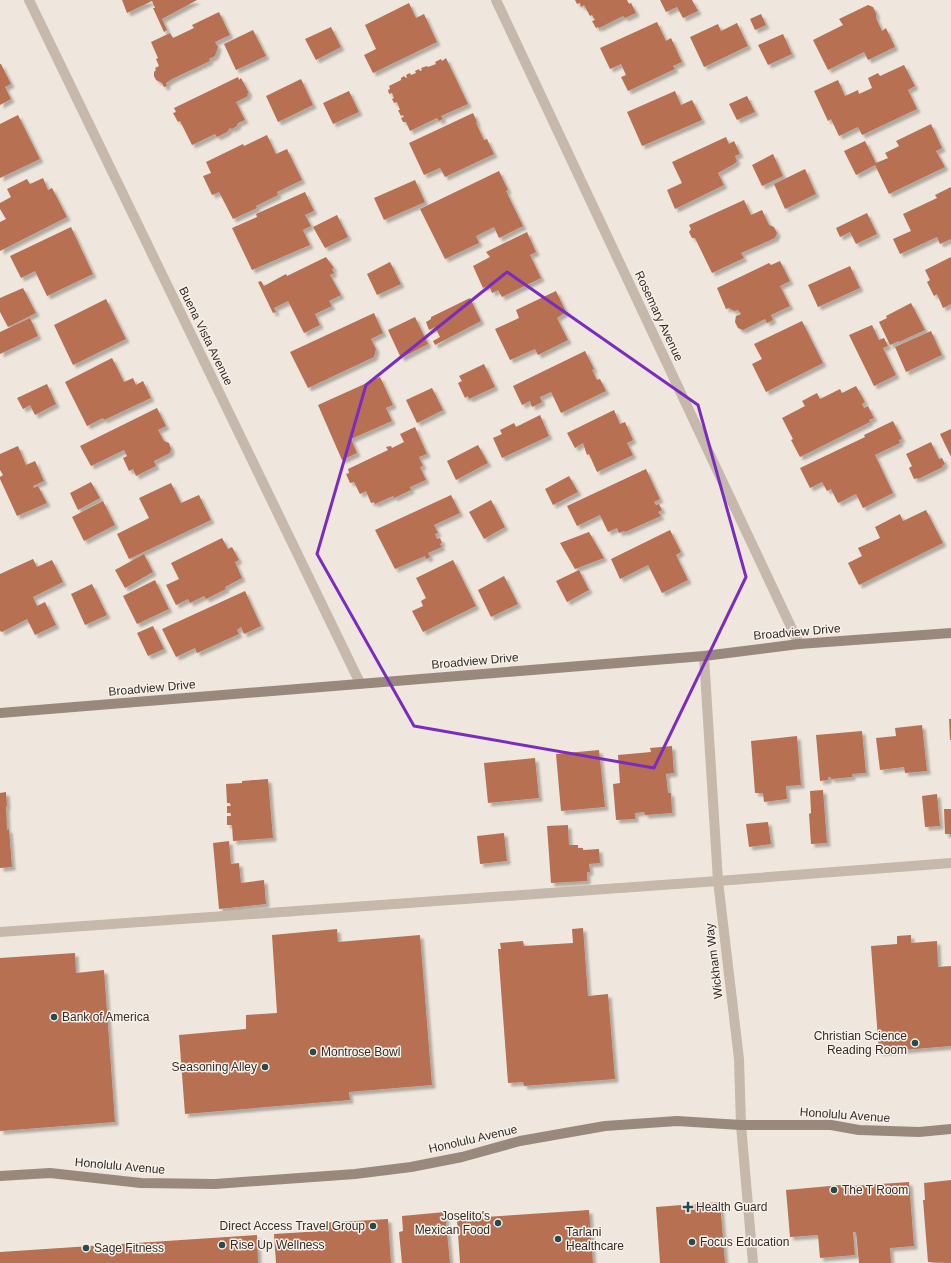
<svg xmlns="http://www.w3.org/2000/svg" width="951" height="1263" viewBox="0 0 951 1263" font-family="Helvetica,sans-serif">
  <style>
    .building { fill: #b86f52; filter: url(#shadow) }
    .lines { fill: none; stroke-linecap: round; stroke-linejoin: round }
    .lane { stroke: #c6b8aa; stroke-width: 10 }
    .street { stroke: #c6b8aa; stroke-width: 10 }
    .secondary { stroke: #99887c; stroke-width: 10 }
    .marked { fill: none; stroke: #7b2cbf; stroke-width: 3; stroke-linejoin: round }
    .poi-dot { fill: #234c51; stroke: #f7f1e9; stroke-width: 1.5 }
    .labels { text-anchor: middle; stroke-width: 3; stroke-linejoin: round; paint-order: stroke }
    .street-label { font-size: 12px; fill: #342d29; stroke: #f7f1e9 }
    .poi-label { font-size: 12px; fill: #342d29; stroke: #f7f1e9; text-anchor: start }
  </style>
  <defs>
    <filter id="shadow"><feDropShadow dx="3.5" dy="3.5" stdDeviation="1" flood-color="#0004"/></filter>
  </defs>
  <rect width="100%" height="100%" fill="#efe7dd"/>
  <path class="building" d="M122,0H197L162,19L167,30L164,32L153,8H155L152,1L127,13Z
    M575,0H627L629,4L631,3L636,13L625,18L623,16L599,28L598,27L596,28L592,21L595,20L592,15L590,16L584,5L581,7L580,3L577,4Z
    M660,0H692L698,11L683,18L677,7L666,12Z
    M409,3L416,18L424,14L437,42L373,73L364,55L376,49L365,25Z
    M868,5L873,7L876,13V18L882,31L886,28L895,47L868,60L864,52L828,70L813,40L843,25L839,19Z
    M219,12L230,35L215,42L218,47L215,56L209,59L210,61L172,79L166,83L167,86L164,87L162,83L156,80L154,76V72L156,70L155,68L159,66L156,59L158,58L151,42L170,33L173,38L194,28L192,25Z
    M761,14L766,25L755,30L750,19Z
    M657,22L666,41L671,38L682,62L673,66L675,69L628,91L621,77L626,75L621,64L610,69L600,48Z
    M737,23L748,46L704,67L690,37L718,24L721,31Z
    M331,27L341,47L316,60L305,39Z
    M253,30L266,56L236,70L224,44Z
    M783,34L792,54L768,65L758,45Z
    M446,58L468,104L441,116L443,119L439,121L437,118L410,131L406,122H403L401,118L404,117L403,115L401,116L398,110H400L397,102L394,103L392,99L394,98L392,93L389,94L388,90L390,89L389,86L401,80V78L404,76L406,78L407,77L406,75L410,73L411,75L416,73L415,71L419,69L420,71L422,70L421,68L427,66L428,67L436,64L435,62L441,59L442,61Z
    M0,64H1L11,84L5,87L11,99L0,105Z
    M904,65L915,86L908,90L917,109L862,135L858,127L839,136L831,119L828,121L814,91L838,80L845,96L858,90L859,94L872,88L868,78L878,73L880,76Z
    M238,77L239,80L241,78L249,93L247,94L248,96L236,102L245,120L238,123L237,126L232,129L230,128L227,132L217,137L215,134L192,145L180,121L178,122L173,113L176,112L174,108Z
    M301,79L313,105L278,122L266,96Z
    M349,91L359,112L333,124L323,103Z
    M675,91L681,105L692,100L702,120L642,146L627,112Z
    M747,96L755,112L737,120L729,104Z
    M473,113L477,122L476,123L484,140L487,139L494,154L445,177L440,168L424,175L409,143Z
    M18,115L40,159L0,178V124Z
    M931,124L942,148L936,151L945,167L889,194L875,165L856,175L844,151L865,141L876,163L888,158L885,153L899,146L896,141Z
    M267,135L276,154L287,149L302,180L277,192L278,195L256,206L257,208L233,219L219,192L212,195L203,176L211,173L206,162L243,144L244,146Z
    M726,137L729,144L734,141L740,154L735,156L737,161L734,164L718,173L724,185L675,209L667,190L682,183L672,162Z
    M773,154L783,176L762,186L752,165Z
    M805,169L816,194L785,209L774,184Z
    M499,171L508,190L506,191L523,226L499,238L494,227L476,236L479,243L445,259L420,209Z
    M43,178L48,190L52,188L67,217L0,251V222L6,219L0,209V203L11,197L7,189L27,179L30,184Z
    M415,180L425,202L384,220L374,198Z
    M951,187V239L940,244L937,237L900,254L893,239L911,231L903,214L937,198L935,195Z
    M305,192L314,211L305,215L311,226L303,230L310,245L252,270L232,228L257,217L256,214Z
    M744,200L751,215L762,210L769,225L774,227L777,233L775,238L741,253L744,258L712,273L695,238H692L689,232L691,229L689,225Z
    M867,213L877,234L856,244L850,232L840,237L836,228Z
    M337,215L348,237L325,248L313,227Z
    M71,227L93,274L47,296L35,271L21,278L10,256Z
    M527,232L536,252L530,255L541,278L502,297L498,290L492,293L489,285L483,288L473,266L490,257L486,252Z
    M326,257L334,268L332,269L334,273L330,275L341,295L329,301L332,306L315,314L320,325L304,333L288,301L274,308L276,312L273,313L258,282L261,281L264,286L286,274L287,276Z
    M951,257V304L943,308L937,294L934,296L927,282L930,280L925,270Z
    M780,261L790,281L780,286L790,306L771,315L773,320L767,323L765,319L743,330L738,328L735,322L736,316L741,314L738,310L734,311L729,308L726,309L717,288L769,263L771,265Z
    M390,262L401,284L377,295L367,274Z
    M850,266L860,288L818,307L808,285Z
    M23,288L36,313L8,327L0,312V298Z
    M556,291L566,312L557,318L568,340L538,355L535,349L510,360L495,329L519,318L516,310Z
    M470,298L481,321L435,345L433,341L440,337L435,327L429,330L426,322L431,319V317Z
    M106,299L126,339L73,365L54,325Z
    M911,303L925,330L899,342V341L890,345L879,322L887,318L886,316Z
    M374,313L383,333L371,339L376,349L374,357L308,388L290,352Z
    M415,317L428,344L401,358L388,330Z
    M30,318L38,336L0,354V332Z
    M802,321L823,363L766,392L752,364L762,359L754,344Z
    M872,325L879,340L884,338L888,346L883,348L896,375L874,386L849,335Z
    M931,331L942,355L906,372L895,347Z
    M585,351L594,369L592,370L597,380L600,379L606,391L561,413L551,392L540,397L542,402L532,407L530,401L522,405L513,386Z
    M112,358L124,382L133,378L136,385L143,381L151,398L104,420L103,418L87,426L65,382Z
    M484,364L495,387L469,399L468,396L465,398L458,383L462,381L459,376Z
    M380,377L393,405L386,408L392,421L351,439L357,453L342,460L318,405Z
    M47,384L56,404L35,415L30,405L23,409L17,398Z
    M856,386L865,402L862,404L864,408L868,406L874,418L869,420L870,422L800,457L791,440L793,439L782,418L805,406L802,401L817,393L820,399L840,389L842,393Z
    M432,388L443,410L417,423L406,400Z
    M157,408L166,426L158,430L164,441L169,443L171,449L170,453L154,461L156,466L136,476L133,469L129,471L123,458L127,456L124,450L91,466L80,446Z
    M614,410L620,424L625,422L633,440L627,443L633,455L597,472L589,454L587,455L583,443L575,448L567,433Z
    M540,415L549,436L502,458L493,438L502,434L500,430L514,423L516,427Z
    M893,421L902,439L899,440L900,443L875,455L893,493L863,508L856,494L838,503L831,489L827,491L822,482L810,488L800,468L865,437L864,435Z
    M415,427L427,454L419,457L423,466L420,467L426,480L410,487L411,490L394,498L393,496L375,504L374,502L371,503L366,491L360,494L354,482L350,483L346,474L349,473L348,469L388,450L386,447L391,446L392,448L404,442L400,434Z
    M951,429V457L940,434Z
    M931,442L939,459L942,458L945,464L942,466L943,467L918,479V478L914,479L909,468L912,466L906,454Z
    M478,445L488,463L456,480L447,461Z
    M18,446L26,465L35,461L44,481L33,486L34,488L38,486L47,503L17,516L0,479V477L3,475L0,470V454Z
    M646,469L660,499L654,502L656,505L659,504L662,510L658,512L661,516L625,532L624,531L619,533L617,528L608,532L600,515L577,526L567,506Z
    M569,476L578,492L553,505L545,489Z
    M91,482L100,498L78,510L70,493Z
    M171,483L181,503L199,495L211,520L129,559L117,534L149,518L139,498Z
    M451,495L460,513L434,525L438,533L435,534L437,539L440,538L442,543L440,544L442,547L428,553L430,557L426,559L425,556L395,569L375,530Z
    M491,500L505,527L484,539L469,512Z
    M103,501L115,525L84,541L72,517Z
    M926,510L943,543L859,585L848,563L862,556L858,548L880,538L875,527L900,514L903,521Z
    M670,530L681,552L676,555L688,580L662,593L648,565L620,579L611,559Z
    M589,532L604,558L575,569L560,543Z
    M222,538L228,549L232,547L239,560L235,562L242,578L225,587L226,589L206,599L204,596L190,603L188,599L176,605L166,585L179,579L171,563Z
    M144,554L153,572L125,588L115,570Z
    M33,559L37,567L52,560L63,582L33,597L37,606L45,602L56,625L35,635L27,619L2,632L0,631V574Z
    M453,560L476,606L423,632L412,611L423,606L421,601L426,598L416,578Z
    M579,570L589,590L567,602L556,581Z
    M504,576L518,604L491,617L478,590Z
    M155,580L169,609L137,624L123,596Z
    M92,584L107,615L85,625L71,594Z
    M245,591L261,626L244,634L241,627L237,630L239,634L197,653L195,648L176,657L162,629Z
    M153,626L164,649L148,656L137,633Z
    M949,719H951V740H950Z
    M922,725L927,771L905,773L904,767L880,770L876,738L896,736L895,728Z
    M862,731L866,773L852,774V777L831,779V777H828V780L820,781L816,735Z
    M797,736L801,785L786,786L787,799L764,802L763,793H755L751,741Z
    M672,746L674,773L666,774L668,793H671L672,813L645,815L644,812L635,813V819L616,820L613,784L620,783L618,755L651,752L650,748Z
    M599,750L605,807L561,811L556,754Z
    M535,758L539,798L488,803L484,763Z
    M268,779L273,838L233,841L232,825H227V816H231V813H227V806H231L230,803H227L226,784L242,783V781Z
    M823,790L827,843L811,844L809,814L811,813L810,791Z
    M6,792L7,806L6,807L7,830L9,829L12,867L0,868V793Z
    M937,794L940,826L925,827L922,796Z
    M944,809H951V834H945Z
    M768,822L771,844L749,847L746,824Z
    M568,825L569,845H578V848H583V850L599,849L600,863L589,864L590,872H587V881L551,883L547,826Z
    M504,833L507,861L480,864L477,836Z
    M229,841L231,864L239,863L241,883L264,880L266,904L219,909L213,843Z
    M583,928L588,996L608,994L615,1079L524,1086L523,1082L508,1083L498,949H501L500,943L523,941L524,946L573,943L572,929Z
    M337,929L338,942L420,935L432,1085L349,1092L350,1100L185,1114L179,1035L246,1029V1015L277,1013L272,935Z
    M911,935V943L937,941L938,967L951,966V1046L879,1052L871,946L897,944V936Z
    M75,953L76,973L104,970L115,1122L0,1131V958Z
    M951,1180V1263L928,1262L923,1200H925L924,1183Z
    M909,1182L914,1246L890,1248L891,1263H859L856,1232H853L855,1255L820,1258L818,1235L790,1237L786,1190L852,1184V1186Z
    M720,1202L725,1263H660L656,1207Z
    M589,1210L593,1263H460L457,1219Z
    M445,1212L450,1263H402L399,1232L403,1231L402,1216Z
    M388,1219L391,1263H276L274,1234L322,1231L321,1223Z
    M257,1235L258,1263H0V1252Z"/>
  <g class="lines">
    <path class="lane" d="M0,932L718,881L951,863"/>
    <path class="street" d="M29,0L360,683
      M496,0L799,644
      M704,656L718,881L739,1059L741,1125L753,1263"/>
    <path class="secondary" d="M0,713L704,656L799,644L951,633
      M0,1176L50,1173L141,1183L215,1184L355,1174L411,1167L462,1157L520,1141L605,1126L677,1121L741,1125H831L859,1130L919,1132L951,1129"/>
  </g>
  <path class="marked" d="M507,272L698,405L746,577L654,768L414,726L317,554L366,385Z"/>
  <g class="poi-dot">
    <circle cx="54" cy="1017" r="4"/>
    <circle cx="915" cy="1043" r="4"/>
    <circle cx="313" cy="1052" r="4"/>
    <circle cx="265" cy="1067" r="4"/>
    <circle cx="834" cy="1190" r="4"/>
    <path d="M686 1201h4v4h4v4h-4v4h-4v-4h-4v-4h4z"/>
    <circle cx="498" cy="1223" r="4"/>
    <circle cx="373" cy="1226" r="4"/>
    <circle cx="558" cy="1239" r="4"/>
    <circle cx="692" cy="1242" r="4"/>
    <circle cx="222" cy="1245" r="4"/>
    <circle cx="86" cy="1248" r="4"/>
  </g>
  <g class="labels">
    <g class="street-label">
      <text transform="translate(659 316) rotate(65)" y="4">Rosemary Avenue</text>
      <text transform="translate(206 336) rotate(64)" y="4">Buena Vista Avenue</text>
      <text transform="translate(797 632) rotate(-5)" y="4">Broadview Drive</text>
      <text transform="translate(475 661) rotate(-5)" y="4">Broadview Drive</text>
      <text transform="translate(152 688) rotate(-5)" y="4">Broadview Drive</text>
      <text transform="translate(714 961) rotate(-97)" y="4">Wickham Way</text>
      <text transform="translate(845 1115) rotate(4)" y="4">Honolulu Avenue</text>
      <text transform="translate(473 1139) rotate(-13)" y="4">Honolulu Avenue</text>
      <text transform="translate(120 1166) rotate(5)" y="4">Honolulu Avenue</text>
    </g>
    <g class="poi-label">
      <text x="62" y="1021">Bank of America</text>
      <text x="907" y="1040" text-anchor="end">Christian Science<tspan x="907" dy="14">Reading Room</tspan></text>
      <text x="321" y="1056">Montrose Bowl</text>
      <text x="257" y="1071" text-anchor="end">Seasoning Alley</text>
      <text x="842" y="1194">The T Room</text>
      <text x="696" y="1211">Health Guard</text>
      <text x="490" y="1220" text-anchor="end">Joselito's<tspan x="490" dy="14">Mexican Food</tspan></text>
      <text x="365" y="1230" text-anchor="end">Direct Access Travel Group</text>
      <text x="566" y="1236">Tarlani<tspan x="566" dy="14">Healthcare</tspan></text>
      <text x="700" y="1246">Focus Education</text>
      <text x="230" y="1249">Rise Up Wellness</text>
      <text x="94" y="1252">Sage Fitness</text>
    </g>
  </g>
</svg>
